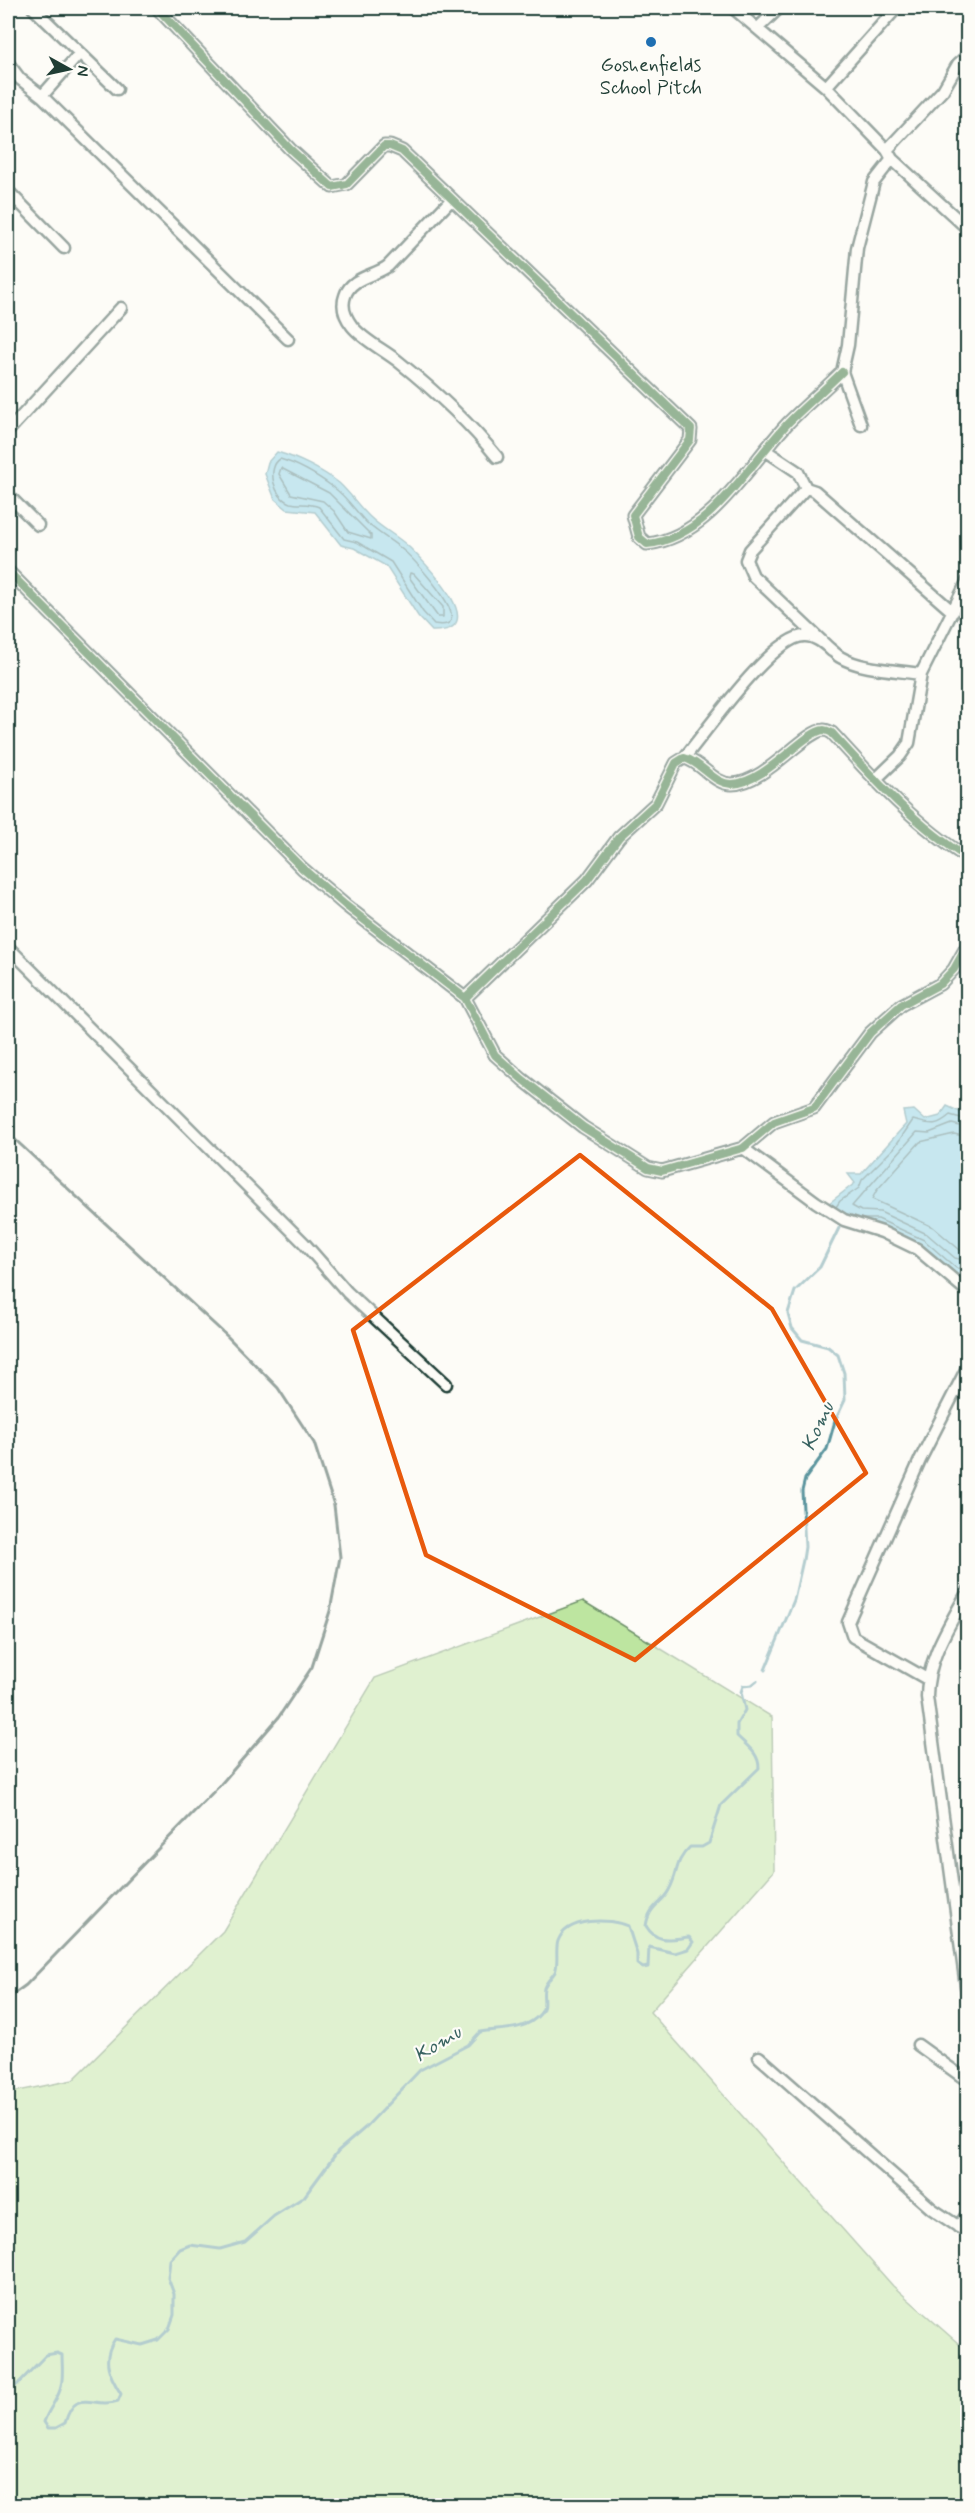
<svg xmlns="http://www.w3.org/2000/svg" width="975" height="2513" viewBox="0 0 975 2513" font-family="Mynerve,sans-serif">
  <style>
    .green { fill: #bde5a0; stroke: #6e916a; stroke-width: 1.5 }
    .water { fill: #85cfe5; stroke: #5c959e; stroke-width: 1.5 }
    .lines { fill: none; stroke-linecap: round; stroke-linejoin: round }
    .shore { stroke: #48777b; stroke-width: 1.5 }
    .stream { stroke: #5c959e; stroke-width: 3 }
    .street-casing { stroke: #1f3d34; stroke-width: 15 }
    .street { stroke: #fdfcf7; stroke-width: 10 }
    .rail { stroke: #1f3d34; stroke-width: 3 }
    .cycleway-casing { stroke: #fdfcf7; stroke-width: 11 }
    .cycleway { stroke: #1b5e20; stroke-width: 8 }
    .marked { fill: none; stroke: #e8590c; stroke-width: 4.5; stroke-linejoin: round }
    .poi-dot { fill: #1f6fb2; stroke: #fdfcf7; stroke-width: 2 }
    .labels { text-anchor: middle; stroke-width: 4.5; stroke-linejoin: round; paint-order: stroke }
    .poi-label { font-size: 20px; fill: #1f3d34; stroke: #fdfcf7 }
    .water-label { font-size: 21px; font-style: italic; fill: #386260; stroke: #fdfcf7 }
  </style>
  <rect width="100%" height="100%" fill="#fdfcf7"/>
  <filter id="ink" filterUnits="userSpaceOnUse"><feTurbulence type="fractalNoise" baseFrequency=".0167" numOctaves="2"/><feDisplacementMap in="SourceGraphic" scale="12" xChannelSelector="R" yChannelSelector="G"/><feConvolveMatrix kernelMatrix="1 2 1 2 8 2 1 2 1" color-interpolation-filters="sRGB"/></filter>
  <g filter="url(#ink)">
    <path class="green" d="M583,1601L772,1717L774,1871L650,2012L893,2286L967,2351V2505H8V2093L73,2080L223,1931L375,1678Z"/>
    <path class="water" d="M277,452C298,458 322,470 339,483C351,494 359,507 370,517C382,529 398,536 410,548C428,566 493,632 432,631L418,616L386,566L354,548L341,545L315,512L287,509L275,499L265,474L268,462Z
      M947,1106L967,1115V1275L955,1274L922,1246L876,1224L859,1225L824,1207L855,1183L848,1174H861L906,1124L903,1111L914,1110L925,1120L940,1116Z"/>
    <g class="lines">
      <path class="shore" d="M280,459C298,464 318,476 333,487C346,496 354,509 364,520C375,532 392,540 404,551C415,560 483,633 434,624L423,612L391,562L357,542L344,539L319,507C309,503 300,505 290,503C274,498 266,468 280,459Z
        M281,468L329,493L371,535V539L348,532L334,511L323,501L291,494L279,474Z
        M410,573L414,574L443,607V617H438L409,577Z
        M968,1128L952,1124L929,1133L917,1132L852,1206L861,1211L880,1212L927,1234L955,1258L968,1261
        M968,1137L954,1134L920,1142L877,1190L872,1199L933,1227L960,1250L968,1252
        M836,1207L840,1201L859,1188L862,1180L894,1148L913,1120C930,1124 935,1128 950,1115L968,1120
        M863,1219H878L924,1240L956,1268L968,1269"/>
      <path class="stream" d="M765,1670L794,1600L803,1560L805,1547L802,1491L805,1479L827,1449L835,1421L845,1400L844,1373L838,1355L828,1347L802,1340L792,1328L788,1313L795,1291L820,1267L839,1228
        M8,2394L46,2355L57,2353L62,2355C62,2367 64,2379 60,2390C56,2402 48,2410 44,2422L48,2428H56L65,2423C76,2385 93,2410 118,2401L121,2394C109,2375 101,2359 115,2339L142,2345L158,2340L169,2329L174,2315V2294L168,2278L170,2260L180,2249L190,2245L220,2249L245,2242L274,2216L304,2197L338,2151L366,2127L420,2070L468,2045L480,2032C500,2028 525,2032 540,2014C547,2006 542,1997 544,1988C546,1982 552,1977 555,1972C559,1963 555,1950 558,1941C567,1917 609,1918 628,1926L637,1954V1964L643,1968L648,1967L649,1947L675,1953L688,1949L693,1942L689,1937C671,1939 657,1944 646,1926C649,1905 662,1904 669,1890C679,1872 674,1862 690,1847H702L709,1843L721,1805L759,1768C759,1753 747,1746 737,1736V1724L745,1710L741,1692L743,1686L752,1685L757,1681"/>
      <g class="street-casing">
        <path id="street" d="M33,8L117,89
          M157,8L290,149L332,187L347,184L384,146H390L402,151L691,429L690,440L633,515L639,537L647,544C709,538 749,464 789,422C806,405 825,389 842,372
          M733,8L826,87L887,150L892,159L968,229
          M758,28L779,8
          M8,63L20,79L42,96L288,339
          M826,87L893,12
          M42,96L80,53
          M887,150L943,90L958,64L968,55
          M8,191L64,248
          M452,199L388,266C375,276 351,277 345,296C341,307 345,317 352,326C363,340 384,350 399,362C435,391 468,421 497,457
          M861,425L842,372L848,345L857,248L874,182L892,159
          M8,431L121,308
          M765,450L798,472L806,488
          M8,495L38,525
          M8,571L302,868L345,905L465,998L495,1055L522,1079L583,1127L648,1168L662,1171L743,1148L774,1122L814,1108L870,1033L901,1005L940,984L954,969L968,944
          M832,651L753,576L746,560L750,550L806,488L815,491L953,612
          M684,758C706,732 773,635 805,636C819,636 830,650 840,657C862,670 896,670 921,674
          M875,780L900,756L909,743L921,674L968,580
          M8,947L304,1243L347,1292L446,1384
          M465,998L587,880L619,837L656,803L676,763L684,758C702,762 713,784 732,784C766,783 804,731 824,730C827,730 830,732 832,733C873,778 916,826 968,858
          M743,1148L816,1202L844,1220L882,1232L917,1249L968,1292
          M968,1591C950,1625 927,1658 927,1697L968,2001
          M927,1679L853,1637L848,1622L920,1460L968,1366
          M918,2045L968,2081
          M759,2057L932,2209L968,2233
          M958,2227L968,2213"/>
      </g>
      <use href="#street" class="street"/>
      <path class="rail" d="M8,1133L228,1337L278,1388L314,1443L334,1505L340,1557L330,1611L312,1667L278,1718L221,1784L26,1985L8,1998"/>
      <g class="cycleway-casing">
        <path id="cycleway" d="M157,8L290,149L332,187L347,184L384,146H390L402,151L691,429L690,440L633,515L639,537L647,544C709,538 749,464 789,422C806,405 825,389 842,372
          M8,571L302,868L345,905L465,998L495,1055L522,1079L583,1127L648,1168L662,1171L743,1148L774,1122L814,1108L870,1033L901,1005L940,984L954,969L968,944
          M465,998L587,880L619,837L656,803L676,763L684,758C702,762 713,784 732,784C766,783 804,731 824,730C827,730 830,732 832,733C873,778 916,826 968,858"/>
      </g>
      <use href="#cycleway" class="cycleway"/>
    </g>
  </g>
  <path d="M0 0H975V2513H0ZM580,1155L772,1309L866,1473L635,1660L426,1555L353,1330Z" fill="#fdfcf7" fill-opacity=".55" fill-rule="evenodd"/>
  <path class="marked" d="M580,1155L772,1309L866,1473L635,1660L426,1555L353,1330Z"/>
  <circle class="poi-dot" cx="651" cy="42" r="6"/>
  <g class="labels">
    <g class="poi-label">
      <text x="651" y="71">Goshenfields<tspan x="651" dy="23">School Pitch</tspan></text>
    </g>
    <g class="water-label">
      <text transform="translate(817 1426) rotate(-66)" y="7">Komu</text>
      <text transform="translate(437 2043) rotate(-32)" y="7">Komu</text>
    </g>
  </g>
  <rect width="975" height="2513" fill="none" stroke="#fdfcf7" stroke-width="30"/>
  <rect x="15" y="15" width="945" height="2483" fill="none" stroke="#1f3d34" stroke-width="2" filter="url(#ink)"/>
  <g transform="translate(69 69) rotate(98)" stroke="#fdfcf7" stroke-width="4.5" paint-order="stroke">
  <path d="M0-4.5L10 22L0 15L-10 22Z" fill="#1f3d34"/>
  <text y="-9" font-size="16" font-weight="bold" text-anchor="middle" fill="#1f3d34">N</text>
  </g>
</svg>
